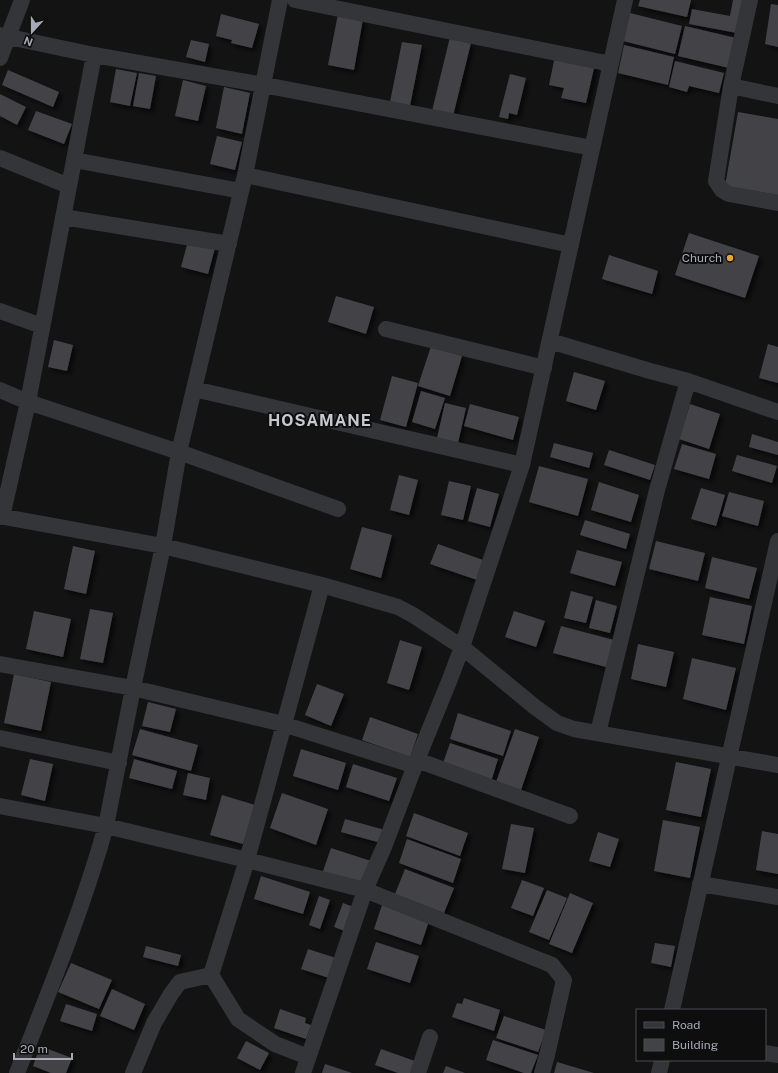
<svg xmlns="http://www.w3.org/2000/svg" width="778" height="1073" viewBox="0 0 778 1073" font-family="'Public Sans',sans-serif">
  <style>
    .building { fill: #424347; filter: url(#shadow) }
    .lines { fill: none; stroke-linecap: round; stroke-linejoin: round }
    .minor { stroke: #343539; stroke-width: 16 }
    .poi-dot { fill: #e8a537; stroke: #0e0e0f; stroke-width: 1.5 }
    .labels { text-anchor: middle; stroke-width: 4; stroke-linejoin: round; paint-order: stroke }
    .poi-label { font-size: 12px; fill: #a5aab4; stroke: #0e0e0f; text-anchor: end }
    .district-label { font-size: 16px; font-weight: bold; letter-spacing: 1px; fill: #c6c9d0; stroke: #0e0e0f }
  </style>
  <defs>
    <filter id="shadow"><feDropShadow dx="3.5" dy="3.5" stdDeviation="2" flood-color="#0009"/></filter>
  </defs>
  <rect width="100%" height="100%" fill="#131314"/>
  <path class="building" d="M640,0H691L687,17L638,6Z
    M733,0H749L742,34L689,24L692,9L730,16Z
    M771,4L778,5V47L765,44Z
    M630,13L682,26L675,54L623,41Z
    M221,14L259,24L252,48L231,43L232,40L216,36Z
    M338,14L363,19L354,70L328,65Z
    M685,26L736,38L729,68L678,56Z
    M450,37L471,43L453,116L432,111Z
    M191,40L209,44L205,62L186,57Z
    M402,42L422,45L410,106L390,102Z
    M624,45L674,57L668,85L618,73Z
    M555,56L595,64L586,103L561,98L564,88L549,85Z
    M675,61L724,73L719,93L689,86L687,92L669,87Z
    M116,69L137,73L130,106L110,102Z
    M8,70L59,92L53,107L2,85Z
    M139,73L156,76L150,109L133,106Z
    M510,74L526,78L517,115L509,113L508,119L499,117Z
    M183,80L206,86L198,121L175,116Z
    M224,87L250,93L242,134L216,128Z
    M0,94L26,107L17,125L0,116Z
    M36,111L72,124L64,144L28,130Z
    M738,112L778,119V195L725,186Z
    M217,136L242,142L235,170L210,164Z
    M689,233L759,256L745,298L675,275Z
    M188,241L215,248L208,274L181,267Z
    M609,255L658,271L652,294L602,279Z
    M336,296L374,307L366,334L328,322Z
    M54,340L73,345L67,371L48,367Z
    M768,344L778,347V383L759,378Z
    M431,346L462,356L450,396L418,386Z
    M574,372L605,381L596,410L566,401Z
    M392,376L418,383L406,427L380,420Z
    M421,391L445,398L435,429L412,422Z
    M445,403L466,408L458,443L437,438Z
    M470,404L519,417L513,440L464,426Z
    M690,404L720,414L709,449L679,439Z
    M752,434L778,442V455L749,447Z
    M554,443L593,453L589,468L550,457Z
    M682,444L716,454L709,479L674,469Z
    M609,450L655,465L650,480L604,465Z
    M737,455L777,466L772,483L732,471Z
    M539,466L588,479L578,516L529,502Z
    M399,475L418,480L409,515L390,510Z
    M449,481L471,486L463,520L441,515Z
    M599,482L639,495L631,522L591,510Z
    M477,488L499,494L490,527L468,521Z
    M701,488L725,495L716,526L691,519Z
    M729,492L764,501L758,526L722,516Z
    M585,520L630,534L626,549L580,535Z
    M362,527L392,535L381,578L350,569Z
    M656,541L705,553L698,581L649,569Z
    M438,544L486,561L480,581L430,564Z
    M73,546L95,551L86,594L64,589Z
    M577,550L622,562L615,586L570,573Z
    M712,557L757,568L749,599L705,588Z
    M571,591L593,597L586,623L564,618Z
    M710,597L752,606L744,644L702,635Z
    M596,600L617,606L610,633L589,628Z
    M90,609L113,613L103,663L80,659Z
    M34,611L71,619L63,657L26,649Z
    M514,611L545,621L536,647L505,637Z
    M561,626L614,640L606,667L553,653Z
    M400,640L422,647L409,690L387,683Z
    M638,644L674,652L666,687L631,679Z
    M692,658L736,668L726,710L683,699Z
    M14,674L51,682L41,731L4,723Z
    M317,684L344,694L331,726L305,715Z
    M148,702L176,709L170,732L142,726Z
    M458,713L511,731L503,756L450,739Z
    M370,717L418,734L410,757L362,740Z
    M140,729L198,745L191,771L132,755Z
    M515,729L539,737L520,793L495,785Z
    M450,743L498,759L491,782L442,766Z
    M301,749L346,763L338,790L293,776Z
    M30,759L53,764L45,801L21,795Z
    M134,759L177,771L172,789L129,778Z
    M676,762L711,769L701,817L666,810Z
    M353,764L397,778L389,801L346,787Z
    M188,773L210,778L206,800L183,795Z
    M282,793L328,809L316,845L270,828Z
    M222,795L255,805L243,844L210,835Z
    M414,813L468,833L460,856L406,836Z
    M345,819L385,830L381,843L341,832Z
    M663,820L700,827L690,878L654,871Z
    M511,824L534,828L525,873L502,869Z
    M762,831L778,834V874L756,870Z
    M598,832L619,839L610,867L589,861Z
    M407,839L461,859L453,883L399,863Z
    M331,848L374,862L365,888L322,874Z
    M405,869L454,888L444,913L395,894Z
    M261,876L310,892L303,914L254,899Z
    M522,880L544,888L533,916L511,908Z
    M547,890L567,898L549,940L529,932Z
    M570,893L593,903L572,953L549,944Z
    M319,896L330,900L320,929L309,925Z
    M343,903L356,908L347,932L334,927Z
    M382,905L429,921L421,945L374,929Z
    M376,942L419,956L410,983L367,969Z
    M655,943L675,946L671,967L651,963Z
    M146,946L181,955L178,966L143,957Z
    M308,949L336,958L329,978L301,969Z
    M71,963L112,980L99,1009L58,992Z
    M112,989L145,1004L134,1030L100,1016Z
    M464,998L500,1010L494,1031L452,1017L457,1003L462,1004Z
    M66,1004L97,1014L92,1031L60,1021Z
    M280,1009L306,1018L305,1023L311,1025L306,1039L274,1028Z
    M504,1016L546,1030L538,1052L496,1038Z
    M493,1040L538,1055L531,1073H524L486,1060Z
    M246,1041L269,1053L260,1070L237,1058Z
    M40,1046L72,1058L66,1073H51L33,1066Z
    M381,1049L415,1061L410,1073H398L375,1065Z
    M557,1062L594,1073H554Z
    M325,1064L352,1073H322Z
    M446,1066L465,1073H443Z"/>
  <g class="lines">
    <path class="minor" d="M295,0L611,64
      M750,0L731,86L716,181L722,190L729,194L778,203
      M0,35L94,55L264,85L592,148
      M0,58L22,0
      M731,86L778,96
      M0,158L69,186
      M74,160L241,191
      M245,175L571,245
      M63,217L229,244
      M0,311L42,326
      M386,329L544,368
      M550,341L650,371L688,381L778,412
      M194,389L522,465
      M0,390L28,402L179,452L338,509
      M0,516L163,546L322,585L398,607L413,615L462,647L535,707L557,723L574,729L778,765
      M2,517L28,402L94,55
      M0,664L133,688L283,724L415,766
      M598,733L657,490L688,381
      M0,738L119,763
      M417,760L570,816
      M0,806L106,826L247,860L365,890L552,965L564,980L547,1055L542,1073
      M700,884L778,897
      M211,975L238,1019L275,1044L308,1057
      M672,1010L778,541
      M765,1053L778,1055
      M17,1073C49,992 82,911 106,826L133,688L163,546L179,452L245,175L280,0
      M133,1073L154,1023L171,994L180,982L211,975L247,860L322,585
      M303,1073L333,985L365,890L384,847L417,760L450,679L462,647L522,465L625,0
      M418,1073L430,1037
      M659,1073L662,1060"/>
  </g>
  <circle class="poi-dot" cx="730" cy="258" r="4"/>
  <g class="labels">
    <g class="poi-label">
      <text x="722" y="262">Church</text>
    </g>
    <g class="district-label">
      <text x="320" y="426">HOSAMANE</text>
    </g>
  </g>
  <rect x="636" y="1009" width="130" height="52" fill="#0e0e0f" stroke="#4a4c51"/>
  <rect x="644" y="1022" width="20" height="6" fill="#343539" stroke="#4a4c51"/>
  <text x="672" y="1029" font-size="12" fill="#a5aab4">Road</text>
  <rect x="644" y="1039" width="20" height="12" fill="#424347" stroke="#4a4c51"/>
  <text x="672" y="1049" font-size="12" fill="#a5aab4">Building</text>
  <g transform="translate(32 32) rotate(201)" stroke="#0e0e0f" stroke-width="3" paint-order="stroke">
  <path d="M0-3L7 15L0 10L-7 15Z" fill="#a5aab4"/>
  <text y="-6" font-size="11" font-weight="bold" text-anchor="middle" fill="#a5aab4">N</text>
  </g>
  <path d="M14 1053v6h58v-6" fill="none" stroke="#a5aab4" stroke-width="2"/>
  <text x="20" y="1053" font-size="12" fill="#a5aab4" stroke="#0e0e0f" stroke-width="3" paint-order="stroke">20 m</text>
</svg>
